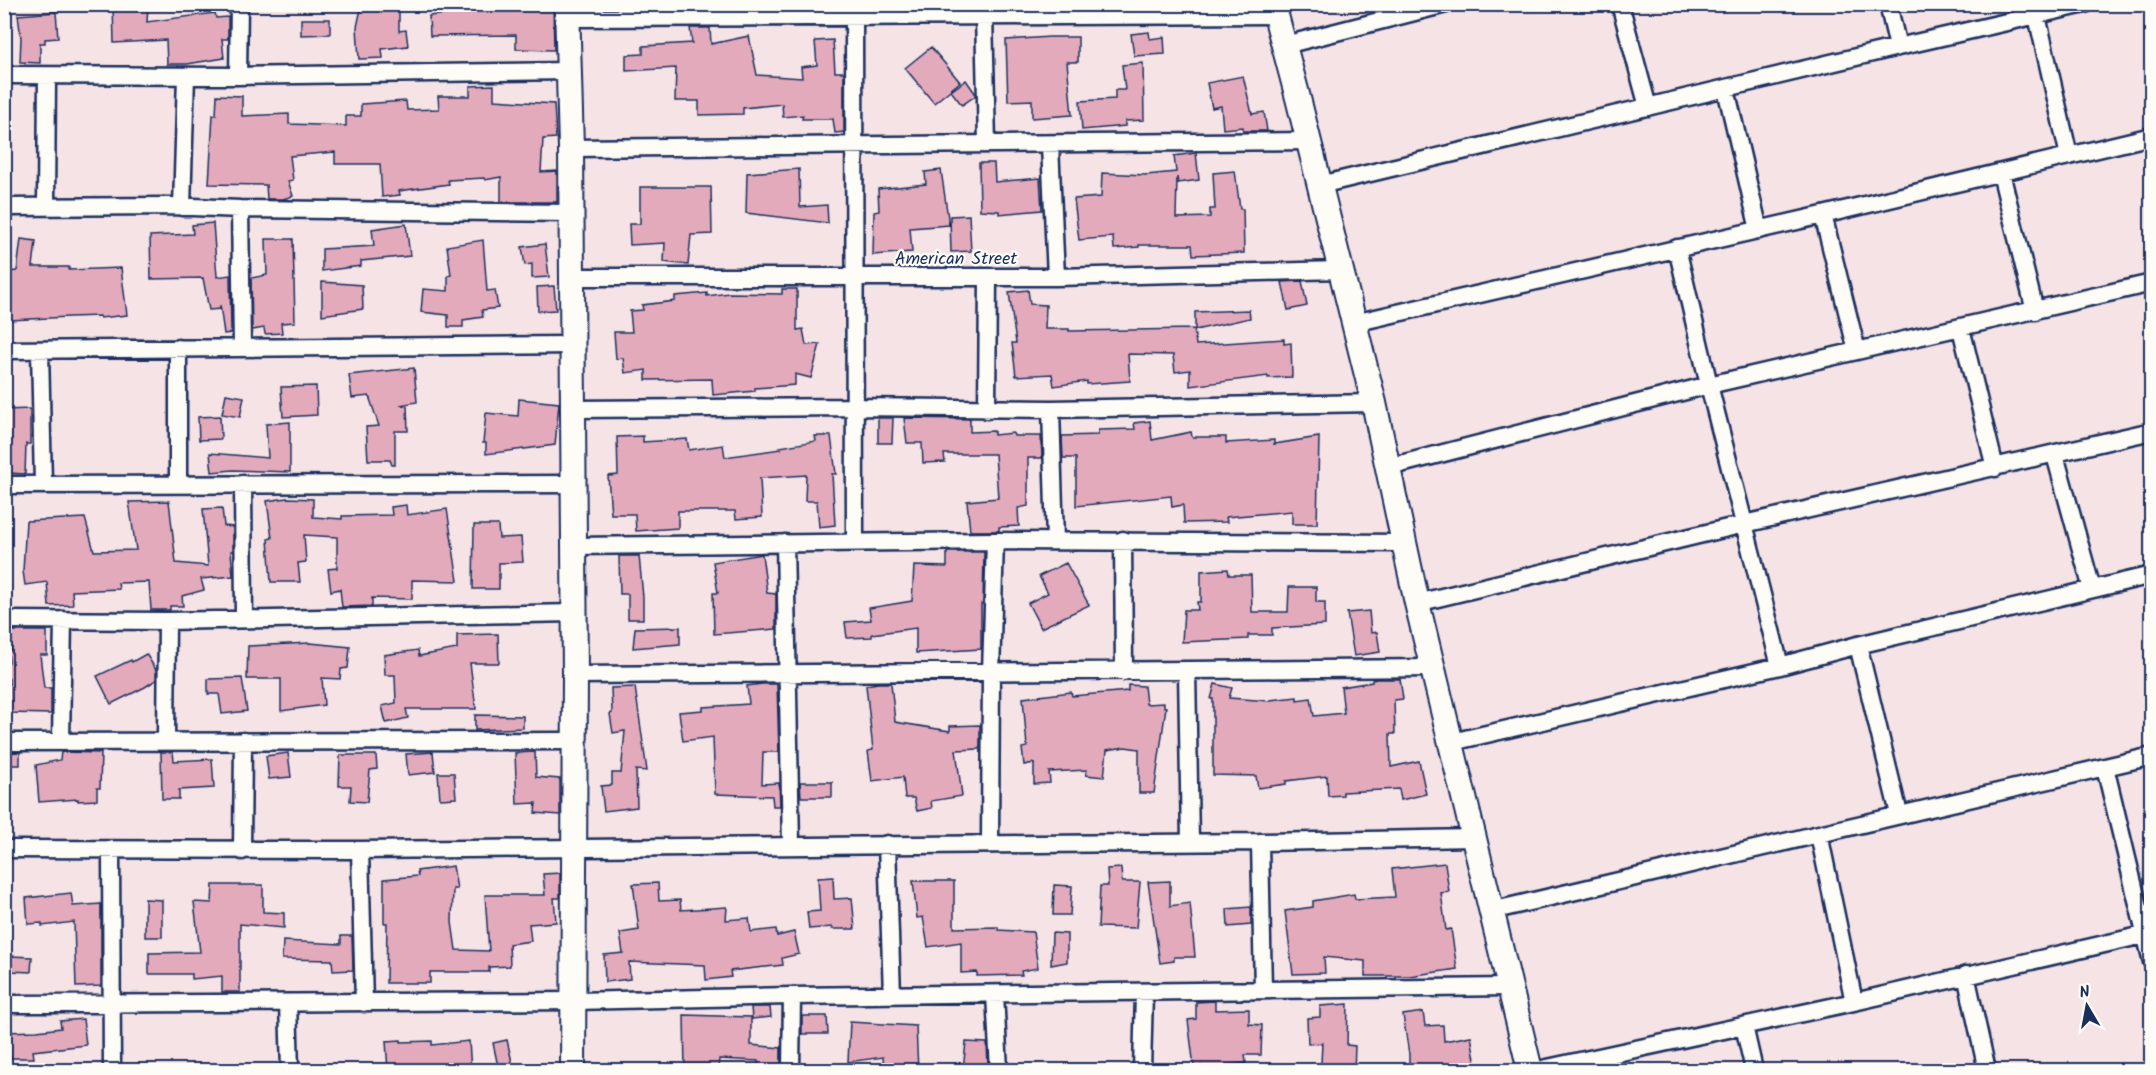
<svg xmlns="http://www.w3.org/2000/svg" width="2156" height="1075" viewBox="0 0 2156 1075" font-family="Kalam,sans-serif">
  <style>
    .building { fill: #e3aabb; stroke: #1b2f5e; stroke-width: 1.5 }
    .lines { fill: none; stroke-linecap: round; stroke-linejoin: round }
    .street-casing { stroke: #1b2f5e; stroke-width: 21 }
    .secondary-casing { stroke: #1b2f5e; stroke-width: 28 }
    .street { stroke: #fdfcf7; stroke-width: 16 }
    .secondary { stroke: #fdfcf7; stroke-width: 24 }
    .labels { text-anchor: middle; stroke-width: 4.5; stroke-linejoin: round; paint-order: stroke }
    .street-label { font-size: 18px; fill: #1b2f5e; stroke: #fdfcf7 }
  </style>
  <rect width="100%" height="100%" fill="#f5e3e5"/>
  <filter id="ink" filterUnits="userSpaceOnUse"><feTurbulence type="fractalNoise" baseFrequency=".0167" numOctaves="2"/><feDisplacementMap in="SourceGraphic" scale="12" xChannelSelector="R" yChannelSelector="G"/><feConvolveMatrix kernelMatrix="1 2 1 2 8 2 1 2 1" color-interpolation-filters="sRGB"/></filter>
  <g filter="url(#ink)">
    <path class="building" d="M113,4H148L147,22L215,13L216,18L228,17V39H222L224,58L187,64H167L166,40L114,43Z
      M362,4H399V31L406,30L408,46L382,49L383,58L359,59L357,27Z
      M474,4H553L554,50L516,49V35L430,36L429,16L447,14L446,9Z
      M56,12L58,38L45,39V43H40V63L20,62L21,38L18,15Z
      M301,19H330V34L301,35Z
      M690,28H710L711,44L749,36L757,75L802,78L801,67L817,65L815,41L833,40L835,72H844V132L835,133L833,119H802L803,115L783,117L782,104L743,108V114L699,115V101H675L676,68L626,71V55L643,54V46L692,43Z
      M1149,32L1150,39L1164,37L1165,54L1134,56L1131,34Z
      M1050,37H1078V62H1067L1072,115L1032,118V100L1008,101L1006,40Z
      M931,47L960,82L934,103L905,68Z
      M1143,63L1144,120L1125,121V126L1082,130L1080,101L1115,99V90H1125L1122,65Z
      M1243,76L1252,114L1264,112L1267,131H1243V127L1223,129L1221,106L1212,108L1207,83Z
      M966,80L975,93V96L962,105L951,91Z
      M494,85V100L554,104L556,138L543,139L541,172L557,171V202H501V177L485,180L484,178L448,180L449,184L399,191L400,195L382,197L380,164H335V152L290,156L293,180L288,181L293,196L283,199H267L266,185L209,184L213,115H216L217,95L242,96V116L289,114V124L346,126V116H361V104L406,101L407,110L439,109L438,96H470V86Z
      M1196,153L1199,180L1178,183L1177,177L1176,218L1210,217V209H1215L1213,173L1235,171L1240,209H1243L1244,253L1193,255L1192,245H1139V247L1114,249L1113,237L1079,240L1074,199L1101,197L1102,173L1146,175L1176,172L1174,156Z
      M979,163H994L995,182L1040,178L1042,210L999,214V211L980,210Z
      M799,169L800,207L827,205L828,223L746,213L747,173Z
      M941,170L949,225L910,228L912,252L873,255L874,212L879,211L878,189L926,184L925,172Z
      M640,187H711L712,234L691,235L688,265L664,262L665,243L630,245L629,224H640Z
      M969,215L971,251L951,252L950,216Z
      M213,223L217,277L230,275L231,333L224,334L220,305V309L209,310L203,278L151,279L150,236L193,234L192,225Z
      M406,224L410,256L361,261V266L322,271V249L374,246L372,229Z
      M21,239L36,241L33,267H69V270L121,268L127,315L100,318V316L69,317L10,320L8,272L17,271Z
      M266,239H293L295,322L281,323L282,333L265,334L264,328L252,330L251,278L267,275Z
      M483,240L487,291L495,290L498,308L482,310L483,317L463,320V327H448V315L421,312L423,289L448,291V276L451,275L447,246Z
      M545,244L549,277L532,278V264L525,265L522,247Z
      M1302,281L1307,306L1288,310L1282,282Z
      M322,282L362,285L363,309L322,315Z
      M554,286L556,310L538,311L537,287Z
      M782,289H797V330L803,329L806,345L820,344L811,378L795,374V385L755,388V391L713,395L712,379L646,380V370L625,373L623,358L616,359L614,332H632L630,311L643,310L642,305L675,301V296L707,293V296L729,293L782,294Z
      M1028,290L1030,304L1046,305L1045,329H1069V331L1194,329L1196,345L1284,339V344L1291,343L1292,377L1268,378V376L1190,386V370L1175,372L1173,355L1128,354L1130,381L1087,384V381L1054,386L1052,374L1016,376L1012,343H1016L1009,292Z
      M1249,310L1250,318L1195,330V312Z
      M414,368L417,402L400,405L407,406L408,431H395V465H392L390,460H368L366,427L379,426L369,396L352,398L349,375Z
      M316,386L317,415L283,417L281,387Z
      M226,394L244,397L240,417L222,414Z
      M519,399L559,403L555,445L486,454V443H483L486,413L518,416Z
      M30,409V444H26L25,474L9,473V458L4,459V410Z
      M220,416L221,439L199,440L198,417Z
      M878,418H893L892,443H878Z
      M904,418L970,419V432L994,431V435L1013,433L1014,436H1041L1042,458H1028V506L1018,508L1019,526L999,527V531H970L967,501L998,498L995,454H944L945,462L923,463L922,443H907Z
      M1150,421L1152,440L1191,432L1192,437H1226V443L1274,440V444L1319,437L1317,524H1292V511L1226,517L1227,522L1184,523L1183,505L1172,507L1171,496L1076,506V458H1063L1062,436L1098,435V430L1135,429L1134,423Z
      M290,422V472L233,470L212,472L210,453L268,458L266,424Z
      M643,436V442L687,439L689,450L723,445L725,457L781,449L780,447L816,441L815,436H831L836,474H832L835,525L819,527L817,501H805L806,475L760,478L762,517L736,519L735,511H678V528L636,531L635,514H611L608,476L618,475L617,437Z
      M287,498L313,499V517L342,519V516L392,515L391,507L406,505L407,515L447,509L458,581L412,580V599L372,598V606L342,607L340,589L331,591L328,569L337,568V537L304,535L306,562L298,563L300,582H271L268,539L272,538L267,501Z
      M169,501L176,563L208,566L203,509L222,508L224,526L233,527V551H231L233,576L201,579L204,590L182,596L183,606H170V610H151L149,582L118,583L119,589L72,591L73,605L49,606L47,582L25,585L23,571L26,521L85,518L94,551L136,550L129,502Z
      M474,525H498L499,538L521,537L523,562L499,563V589H473Z
      M947,552H984L983,604H981V649L916,653V628L872,634V637L847,638L845,622L871,620L869,608L912,601L914,566L947,567Z
      M762,554L767,593L776,594V629L714,634L713,593H718L713,562Z
      M619,556H639L643,597V619H628V594H620Z
      M1066,563L1089,605L1041,628L1028,603L1048,593L1039,576Z
      M1228,569L1229,575H1251L1252,612H1288L1289,587H1316V602H1325V625L1272,628V635H1248V639L1182,642L1184,610H1198L1197,602H1201V571Z
      M1369,611L1371,633L1377,632L1380,652L1354,656L1347,613Z
      M680,627V644L633,648L635,628Z
      M10,631H47V655H40L44,688H51V714L9,713V679H4V663L9,662L8,651H11Z
      M498,634L499,663H470L476,709H406L408,718L386,723L382,706L396,703L395,675H385L384,655L418,650L419,656L457,649V635Z
      M310,643L350,647L348,668L341,669L340,679L322,678L324,705L281,711V679H247L248,646Z
      M146,654L156,670V680L145,687L111,704L97,676L131,660L132,662Z
      M242,678L247,711L222,714L219,694H208V679Z
      M1377,679H1400L1403,699L1394,700L1395,734H1390L1391,767L1419,761L1426,794L1401,800L1399,789L1343,792V795L1328,796L1327,776L1286,781V784L1258,788L1256,776L1213,775V699H1211L1215,684L1232,688L1229,698L1270,701V700L1297,697V700L1311,698L1314,716L1344,713L1341,687L1372,682V680Z
      M878,683H891L895,722L950,731V726L980,725V749L956,750L962,796L931,801L932,808L917,811L914,798H905L903,777L872,781L868,751L873,750L866,685Z
      M762,684H777L779,752H763L762,784L779,783L780,806H773L772,796L715,794L713,737L683,741L679,712L703,710V707L749,704L747,686Z
      M1128,685L1144,686L1146,704L1164,703V707H1166L1154,793H1139V749L1125,747L1107,750L1104,777L1086,775L1087,770L1049,772L1050,783L1034,784V763L1024,765L1022,748L1027,747L1023,698L1071,692L1072,696L1128,691Z
      M635,687L647,771L636,770L637,807L604,811L601,786L612,785V773H621L625,731L613,733L610,714L612,713L611,688Z
      M475,715L523,716V728L475,730Z
      M20,752V765H4V753Z
      M61,752L101,753L100,788H97V800L78,801V799L39,802L36,765L60,760Z
      M161,752H173L174,761L212,759L214,788L179,790V799H162Z
      M433,752L435,772L408,775L406,754Z
      M535,752L536,777L560,779V815L535,813L536,803L517,804L515,753Z
      M288,753L291,777L269,779L266,756Z
      M340,755H376L377,769L370,770L367,802L350,801L351,786H339Z
      M438,773H454L456,798L440,799Z
      M800,782H832V797H801Z
      M1445,863L1449,892L1441,893L1446,930L1451,929L1457,969L1409,976H1365V961L1324,957L1325,973L1293,974L1285,911L1313,907V901L1354,894L1355,899L1395,897L1392,869Z
      M453,866L457,889H453L452,922L456,950L489,951L485,895H545L543,874L560,873V898H554L556,922L529,924L531,941L509,944L510,966L489,967V972H430V983H386L387,923H384V879L418,876L417,871Z
      M1121,868L1122,882H1140L1136,928L1098,927L1100,886H1108L1107,869Z
      M833,877L834,899L852,898L855,929H832V927L809,929L807,912L820,911L818,878Z
      M913,881H954V928L998,927V930L1033,932L1038,968L1021,971L1022,975L977,976V972L961,973V942L928,947L923,917L917,918Z
      M1170,881V906L1190,903L1195,957H1174V961L1160,963L1148,882Z
      M658,883L659,901L680,900L681,910L727,907L726,920L749,918L751,932L776,929L777,936L794,932L799,954L782,958L783,965L730,971L731,977L706,980L705,965L629,962L630,979L605,982L604,955L623,953L620,933L639,930L633,884Z
      M213,885H263V912L284,913V928L240,924V992H222V976L192,979V974H149V953L200,952L194,902L212,903Z
      M1054,885L1072,886L1070,915H1053Z
      M71,893L73,906L101,904V986L76,987L74,922L42,926V923L28,924L26,898Z
      M145,899L162,900V937H145Z
      M1251,907V925L1228,927L1227,909Z
      M1052,933L1067,934V962L1051,965Z
      M341,936H352L353,970L333,971L332,960L282,959L283,941L341,944Z
      M10,956L32,957L31,972L9,971Z
      M1215,1001V1010L1249,1009V1024L1262,1025L1261,1055H1245L1246,1063L1220,1067V1071H1203L1202,1066L1194,1067L1188,1020L1196,1019V1002Z
      M1348,1004L1347,1045L1355,1046L1354,1071H1332V1065L1321,1064L1322,1043L1308,1044L1307,1018L1320,1017V1006Z
      M751,1007H770L771,1017L752,1019Z
      M1423,1012L1425,1026L1443,1025L1444,1041L1471,1036L1477,1071H1409V1054L1403,1015Z
      M684,1015L751,1017V1045L781,1048V1071H758V1061L719,1059L718,1071H685Z
      M802,1016H827L828,1034H802Z
      M83,1019L86,1045L33,1051L34,1058H4V1032L37,1031L61,1028L60,1021Z
      M850,1022L916,1026L918,1071H884L883,1057L848,1062Z
      M401,1040V1042L432,1041V1045L469,1041L471,1071H388L386,1041Z
      M507,1040L514,1071H499L493,1043Z
      M966,1042L987,1043L988,1066L963,1070Z"/>
    <g class="lines">
      <g class="street-casing">
        <path id="street" d="M854,4L855,541
          M1620,4L1648,107
          M1888,4L1898,47
          M984,14L987,144
          M2037,16L2069,156
          M567,18L1276,15
          M1285,45L1446,4
          M4,75L238,76L569,71
          M238,76L239,4
          M1726,89L1759,230
          M1050,145L1056,277
          M571,148L1309,141
          M2001,173L2035,311
          M1320,185L1898,47L2085,4
          M46,206L47,76
          M4,207L170,206L240,209L571,213
          M182,207L186,76
          M240,209L242,347
          M1823,215L1857,351
          M1677,248L1709,385L1780,666
          M572,277H1056L1341,270
          M1354,323L1823,215L2152,136
          M1961,328L1995,468
          M178,348V483
          M4,350L572,345
          M40,350L43,484
          M573,409L854,407L1051,409L1374,403
          M1051,409L1055,541
          M987,410L988,277
          M2055,455L2092,589
          M1389,467L1709,385L2152,283
          M243,484L244,619
          M4,485L573,484
          M1123,540L1124,672
          M785,543L791,845
          M573,546L995,541L1405,543
          M1417,603L1744,524L2152,431
          M4,620L167,621L574,613
          M1858,645L1899,814
          M1187,671L1190,842
          M575,675L1433,668
          M61,741L63,620
          M166,741L167,621
          M4,742L574,741
          M1452,742L1780,666L1858,645L2152,575
          M2105,767L2152,962
          M1819,834L1854,1002
          M1260,842L1263,990
          M990,843L991,673L995,541
          M887,844L892,995
          M4,849L360,850L1260,842L1474,838
          M111,850L112,1070
          M360,850L364,1003
          M242,851L243,741
          M1491,911L2152,756
          M1966,975L1987,1070
          M995,994L999,1070
          M288,1003L290,1070
          M4,1004L575,1001L792,996L1510,987
          M1744,1026L1754,1070
          M791,1070L792,996
          M1142,1070L1144,993
          M1538,1070L1854,1002L2152,933"/>
      </g>
      <g class="secondary-casing">
        <path id="secondary" d="M567,4L571,148L575,675L573,1070
          M1273,4L1298,98L1374,403L1417,603L1530,1070"/>
      </g>
      <use href="#street" class="street"/>
      <use href="#secondary" class="secondary"/>
    </g>
  </g>
  <g class="labels">
    <g class="street-label">
      <text x="956" y="264">American Street</text>
    </g>
  </g>
  <rect width="2156" height="1075" fill="none" stroke="#fdfcf7" stroke-width="24"/>
  <rect x="12" y="12" width="2132" height="1051" fill="none" stroke="#1b2f5e" stroke-width="2" filter="url(#ink)"/>
  <g transform="translate(2087 1006) rotate(350)" stroke="#fdfcf7" stroke-width="4.5" paint-order="stroke">
  <path d="M0-4.5L10 22L0 15L-10 22Z" fill="#1b2f5e"/>
  <text y="-9" font-size="16" font-weight="bold" text-anchor="middle" fill="#1b2f5e">N</text>
  </g>
</svg>
